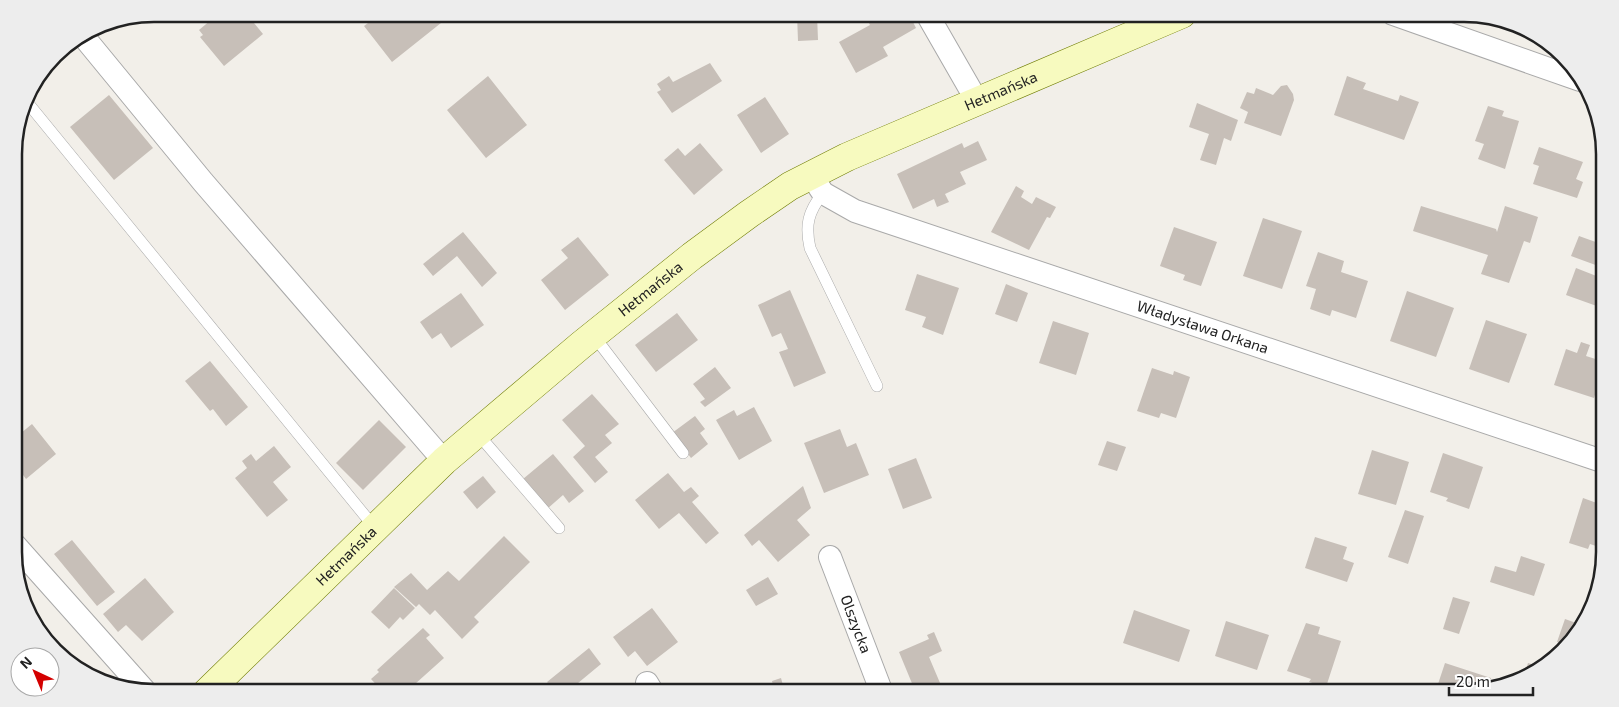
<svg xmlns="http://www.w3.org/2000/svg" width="1619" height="707" viewBox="0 0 1619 707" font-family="'Exo 2',sans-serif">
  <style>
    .building { fill: #c7bfb8 }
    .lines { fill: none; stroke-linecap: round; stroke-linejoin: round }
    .lane-casing { stroke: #a9a9a9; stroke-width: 12 }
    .street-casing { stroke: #a9a9a9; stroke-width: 24 }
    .secondary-casing { stroke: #707d05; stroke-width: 29 }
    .lane { stroke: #fff; stroke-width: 11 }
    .street { stroke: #fff; stroke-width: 22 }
    .secondary { stroke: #f7fabf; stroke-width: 28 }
    .labels { text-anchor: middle; stroke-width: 5; stroke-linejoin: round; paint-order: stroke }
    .street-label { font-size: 15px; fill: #222; stroke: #fff }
    .rim { fill: none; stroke: #222; stroke-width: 2.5 }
  </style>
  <rect width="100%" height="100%" fill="#f2efe9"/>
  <path class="building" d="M218,14H251L253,15L250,18L263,34L224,66L200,37L203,35L199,30Z
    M380,14H442L446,19L392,62L364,26Z
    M797,14H817L818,40L798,41Z
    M864,14H909L916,28L883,47L888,56L856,73L839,42L870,25Z
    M1016,14H1037L1029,18Z
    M710,63L722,81L672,113L657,92L661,90L657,84L669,76L673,82Z
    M488,76L527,125L486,158L447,110Z
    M1347,76L1366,83L1363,89L1398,101L1400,95L1419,102L1404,140L1334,115Z
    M1287,85L1293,94L1294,100L1281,136L1244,123L1248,112L1240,108L1247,92L1254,94L1256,88L1273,95L1281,86Z
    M109,95L153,148L114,180L70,127Z
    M765,97L789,134L761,153L737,115Z
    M1197,103L1238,120L1231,141L1224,138L1216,165L1200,160L1209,134L1189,127Z
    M1488,106L1504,111L1502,116L1519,121L1505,169L1478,159L1484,144L1475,141Z
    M978,141L987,160L960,172L966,184L945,194L949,202L937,207L934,199L913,209L897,174L962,143L964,148Z
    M700,143L723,170L694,195L664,160L678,148L685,156Z
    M1539,147L1583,162L1576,179L1583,182L1577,198L1533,184L1539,166L1533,164Z
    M1016,186L1024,191L1021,197L1032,204L1036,197L1056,207L1050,218L1047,217L1029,250L991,232Z
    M1421,206L1496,229L1497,232L1505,206L1538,217L1530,243L1524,241L1509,283L1481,274L1488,255L1413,231Z
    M1263,218L1302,231L1282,289L1243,276Z
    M1174,227L1217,242L1201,286L1183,280L1185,275L1160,266Z
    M463,232L497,273L482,287L457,256L433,276L423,264Z
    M1579,236L1604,245V257L1601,267L1571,256Z
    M578,237L609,275L565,310L541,280L568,258L561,250Z
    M1318,252L1344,261L1341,272L1368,281L1356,318L1332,310L1330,316L1310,309L1316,289L1306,286Z
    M1576,268L1604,279L1605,309L1566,295Z
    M917,274L959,288L943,335L922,327L926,317L905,310Z
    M1006,284L1028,293L1017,322L995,314Z
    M790,290L826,373L794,387L779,352L788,349L781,333L772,337L758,305Z
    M1407,291L1454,308L1436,357L1390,341Z
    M461,293L484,325L451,348L441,333L432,339L420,322Z
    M677,313L698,340L656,372L635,345Z
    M1486,320L1527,334L1509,383L1469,369Z
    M1053,321L1089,333L1076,375L1039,363Z
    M1581,342L1590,345L1586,356L1605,362L1594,398L1554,385L1566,349L1577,353Z
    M210,361L248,407L226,426L213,409L210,411L185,381Z
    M715,367L731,388L705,407L700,402L705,399L693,384Z
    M1152,368L1173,375L1174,371L1190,377L1176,418L1161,413L1159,418L1137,411Z
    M592,394L619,424L605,435L612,443L595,457L608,472L595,483L573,457L585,446L562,420Z
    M754,407L772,441L739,460L716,420L734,410L737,416Z
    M695,416L705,429L700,433L708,444L691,458L672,433Z
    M379,420L406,447L363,490L336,463Z
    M32,424L56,454L26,479L15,464V438Z
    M840,429L847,447L856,443L869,475L824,493L804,443Z
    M1107,441L1126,447L1117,471L1098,465Z
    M274,446L291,467L273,482L288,500L267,517L235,478L247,468L242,461L251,454L256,461Z
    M1372,450L1409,462L1396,505L1358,494Z
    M1443,453L1483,467L1469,509L1446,501L1448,498L1430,492Z
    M553,454L584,491L569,503L563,495L547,509L523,479Z
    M916,458L932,498L903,509L888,469Z
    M668,473L684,492L691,487L699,496L692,502L719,533L706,544L679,513L659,529L635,500Z
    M483,476L496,492L477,509L463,492Z
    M803,486L811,508L797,520L810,535L778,562L759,540L752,546L744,535Z
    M1583,498L1605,506V549L1590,544L1588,549L1569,543Z
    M1405,510L1424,516L1408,564L1388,557Z
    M504,536L530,562L474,617L479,622L462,639L435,610L430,615L419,604L416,607L394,587L411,573L427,590L448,571L459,581Z
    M1315,537L1347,547L1343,559L1354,563L1347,582L1305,568Z
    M72,540L115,592L97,606L54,554Z
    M1521,556L1545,564L1534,596L1490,582L1495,566L1516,572Z
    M768,577L778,594L756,606L746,590Z
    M145,578L174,612L142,641L126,625L118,632L103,614Z
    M394,588L415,608L403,620L400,617L389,629L371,612Z
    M1453,597L1470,602L1459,634L1443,629Z
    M652,608L678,642L647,666L635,651L628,657L613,637Z
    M1134,610L1190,630L1179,662L1123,643Z
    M1565,619L1579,624L1564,644L1557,642Z
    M1226,621L1269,635L1257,670L1215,656Z
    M1306,623L1320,627L1318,634L1341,641L1326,687L1309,682L1311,679L1287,671Z
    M423,628L430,635L426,638L444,658L405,693H384L371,679L379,672L377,670Z
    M934,632L942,651L929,657L943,690L939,693H916L899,652L929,639L927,635Z
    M589,648L601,664L566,693H556L547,682Z
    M1445,663L1491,678L1488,688L1473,693H1435Z
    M1528,663L1544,668L1524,676Z
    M781,678L785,693H765L774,689L772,681Z"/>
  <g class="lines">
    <g class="lane-casing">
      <path id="lane" d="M27,102L375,528
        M823,193C808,212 805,225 810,248L877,386
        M594,336L683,453
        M477,433L559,528"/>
    </g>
    <g class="street-casing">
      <g id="street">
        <path d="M927,14L977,101"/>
        <path d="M1393,14L1580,80"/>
        <path d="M83,36L203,182L444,461"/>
        <path id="s1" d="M811,175L823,193L855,211L1605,462"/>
        <path d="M15,545L146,692"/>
        <path id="s2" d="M830,557L882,693"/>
        <path d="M647,683L653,693"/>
      </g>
    </g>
    <g class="secondary-casing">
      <g id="secondary">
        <path id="s3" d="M206,693L444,461L581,345L692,256L749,214L790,186L847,157L1182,14"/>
      </g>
    </g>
    <use href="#lane" class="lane"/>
    <use href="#street" class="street"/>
    <use href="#secondary" class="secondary"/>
  </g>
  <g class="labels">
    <g class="street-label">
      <text dy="5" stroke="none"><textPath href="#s3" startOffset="1006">Hetmańska</textPath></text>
      <text dy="5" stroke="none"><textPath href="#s3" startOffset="601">Hetmańska</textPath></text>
      <text dy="5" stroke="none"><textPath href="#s1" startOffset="425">Władysława Orkana</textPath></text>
      <text dy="5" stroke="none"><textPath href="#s3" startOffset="196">Hetmańska</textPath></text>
      <text dy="5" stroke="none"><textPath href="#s2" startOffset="72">Olszycka</textPath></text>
    </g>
  </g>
  <path d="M0 0H1619V707H0ZM154 22H1464A132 132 0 0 1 1596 154V552A132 132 0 0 1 1464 684H154A132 132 0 0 1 22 552V154A132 132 0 0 1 154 22Z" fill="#ededed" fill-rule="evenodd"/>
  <path class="rim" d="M154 22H1464A132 132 0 0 1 1596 154V552A132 132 0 0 1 1464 684H154A132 132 0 0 1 22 552V154A132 132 0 0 1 154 22Z"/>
  <g transform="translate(35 672) rotate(316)"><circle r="24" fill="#ffffff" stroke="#a7a7a7"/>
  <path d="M0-4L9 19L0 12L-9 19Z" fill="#d40000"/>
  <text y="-8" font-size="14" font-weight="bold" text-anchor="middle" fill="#222222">N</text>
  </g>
  <path d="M1449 687v8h84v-8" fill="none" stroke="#222222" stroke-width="2.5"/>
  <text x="1456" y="687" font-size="15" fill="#222222" stroke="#ffffff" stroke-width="4" paint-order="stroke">20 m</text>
</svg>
